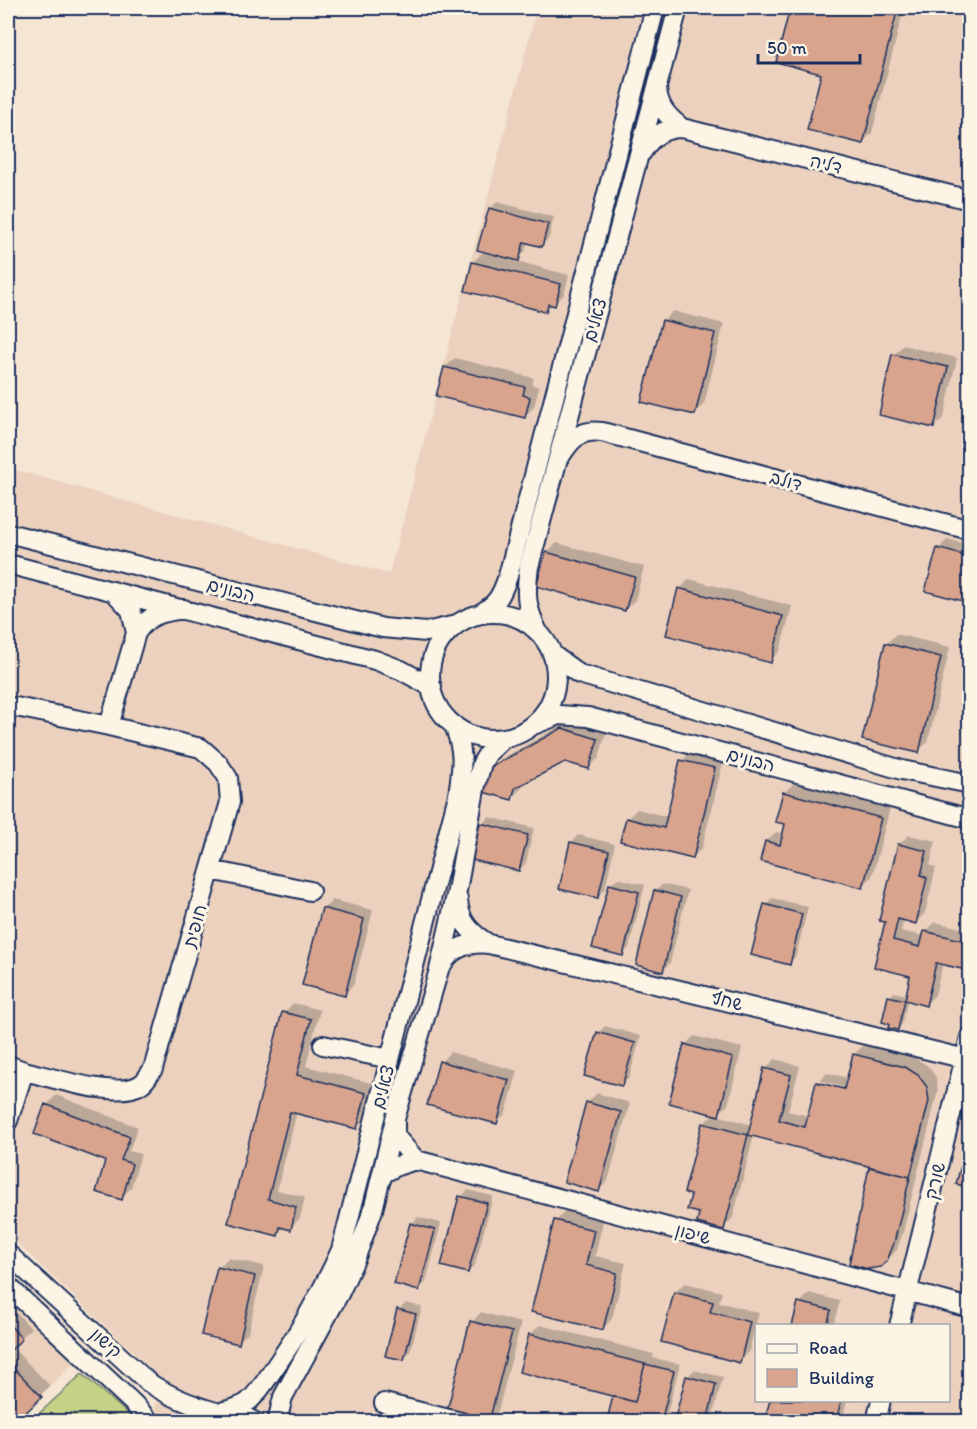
<svg xmlns="http://www.w3.org/2000/svg" width="977" height="1429" viewBox="0 0 977 1429" font-family="Itim,'Playpen Sans Hebrew',sans-serif">
  <style>
    .built { fill: #ecd2be; fill-rule: evenodd }
    .green { fill: #c5d185; stroke: #708072; stroke-width: 1.5 }
    .shadow { fill: #0003; fill-rule: evenodd }
    .building { fill: #d8a48d; stroke: #1b2f5e; stroke-width: 1.5 }
    .lines { fill: none; stroke-linecap: round; stroke-linejoin: round }
    .minor-casing { stroke: #1b2f5e; stroke-width: 22 }
    .minor { stroke: #fcf5e5; stroke-width: 18 }
    .labels { text-anchor: middle; stroke-width: 6; stroke-linejoin: round; paint-order: stroke }
    .street-label { font-size: 18px; fill: #1b2f5e; stroke: #fcf5e5 }
  </style>
  <rect width="100%" height="100%" fill="#f5e5d3"/>
  <filter id="ink" filterUnits="userSpaceOnUse"><feTurbulence type="fractalNoise" baseFrequency=".0167" numOctaves="2"/><feDisplacementMap in="SourceGraphic" scale="12" xChannelSelector="R" yChannelSelector="G"/><feConvolveMatrix kernelMatrix="1 2 1 2 8 2 1 2 1" color-interpolation-filters="sRGB"/></filter>
  <g filter="url(#ink)">
    <path class="built" d="M537,8H969V1421H151L162,1379L8,1235V468L389,574ZM756,1326H948V1400H756Z
      M8,1299L76,1361L13,1422L8,1421Z"/>
    <path class="green" d="M82,1374L133,1418L132,1421H31Z"/>
    <path class="shadow" d="M792,8H904L872,133L863,142L823,73L778,61Z
      M497,202L554,217L549,238L542,245L528,242L525,252L516,261L569,275L564,295L546,310L466,290L473,262L485,250L490,209Z
      M673,311L724,324L704,404L695,413L663,321Z
      M903,345L957,358L944,417L934,427L894,355Z
      M455,358L534,378L532,385L539,387L534,407L524,417L445,367Z
      M948,539L970,545V601L938,549Z
      M557,543L644,567L635,600L625,610L547,552Z
      M689,579L792,606L780,651L770,661L680,589Z
      M896,634L950,647L928,742L918,751L886,644Z
      M573,719L607,730L599,758L589,767L565,760L523,782L521,789L511,798L490,769L501,759Z
      M691,751L724,759L702,848L693,857L627,819L637,809L668,817L682,761Z
      M794,783L890,808L872,877L862,887L766,842L776,832L784,834L787,823L784,793Z
      M489,817L534,828L526,863L519,870L482,824Z
      M578,835L615,844L605,889L598,896L571,843Z
      M909,835L936,841L930,865L936,868L925,913L916,922L904,919L901,931L924,936L926,931L935,922L970,930V965L966,969L943,963L935,995L926,1004L908,999L902,1024L898,1029L890,997L894,992L907,995L911,974L876,966L887,921L899,844Z
      M617,878L645,885L629,948L622,955L610,885Z
      M663,884L688,890L670,963L663,970L655,891Z
      M772,898L808,907L796,956L789,963L765,905Z
      M333,900L373,910L354,984L344,994L323,909Z
      M293,1003L320,1010L306,1066L375,1084L366,1118L356,1127L297,1112L277,1190L305,1197L300,1218L290,1228L284,1227L277,1234L230,1222L284,1013Z
      M605,1026L641,1036L629,1078L622,1085L598,1033Z
      M694,1036L742,1048L728,1105L717,1115L752,1125L766,1069L775,1059L800,1066L788,1111L809,1116L818,1082L827,1073L848,1078L854,1054L864,1045L915,1058L928,1066L936,1077L938,1091L903,1232L897,1250L881,1266L851,1263L871,1166L754,1135L733,1218L723,1228L701,1212L703,1124L714,1113L685,1045ZM822,1081L851,1089V1092L822,1085Z
      M450,1052L518,1071L506,1113L497,1122L441,1062Z
      M597,1093L630,1103L608,1181L599,1190L587,1103Z
      M56,1095L138,1127L129,1151L141,1154L131,1188L121,1198L107,1161L47,1105Z
      M468,1190L493,1196L475,1265L468,1272L461,1197Z
      M565,1211L603,1221L595,1256L626,1263L612,1319L602,1329L556,1221Z
      M418,1217L441,1223L426,1282L419,1289L411,1224Z
      M228,1258L264,1266L248,1333L238,1342L219,1268Z
      M685,1283L722,1292L719,1302L759,1313L749,1351L739,1361L675,1292Z
      M809,1293L840,1301L833,1326H794L800,1303Z
      M406,1303L422,1307L410,1352L403,1359L399,1310Z
      M8,1304L31,1328L12,1347L50,1386L14,1422H8Z
      M481,1312L521,1323L498,1411L489,1420L472,1322Z
      M540,1325L654,1354L653,1358L680,1364L665,1422H617L609,1419L615,1395L530,1335Z
      M694,1370L723,1377L711,1422H676L687,1377Z
      M771,1400H847L842,1422H766Z
      M928,1418L941,1422H924Z"/>
    <path class="building" d="M790,8H898L863,144L807,130L821,74L776,62Z
      M489,208L548,224L542,247L524,242L519,261L477,250Z
      M472,262L561,284L555,306L548,304L546,312L465,291Z
      M662,320L715,333L695,415L641,402Z
      M892,354L948,367L934,428L879,415Z
      M444,367L525,387L523,395L530,397L525,418L436,396Z
      M937,548L970,557V603L925,591Z
      M546,552L635,577L625,611L536,586Z
      M678,588L783,616L771,663L666,635Z
      M885,643L941,657L919,753L862,740Z
      M562,728L598,739L589,769L565,762L515,788L512,800L483,792L489,768Z
      M680,760L715,768L693,859L620,841L626,818L664,828Z
      M783,792L881,818L863,888L760,861L765,841L780,845L785,824L775,822Z
      M480,823L528,835L519,871L472,860Z
      M570,842L609,851L598,898L559,889Z
      M898,844L927,851L921,875L927,878L916,924L898,919L893,940L920,947L924,931L970,942V956L966,970L936,963L926,1006L905,1000L910,976L874,967L885,922L879,921Z
      M609,884L639,892L623,956L592,948Z
      M654,890L681,897L663,972L636,965Z
      M764,904L802,914L790,965L751,955Z
      M322,908L364,919L345,996L302,985Z
      M888,996L905,1000L898,1030L888,1028L889,1024L882,1022Z
      M282,1012L311,1019L297,1075L366,1093L357,1129L290,1112L268,1199L296,1207L291,1230L280,1227L278,1236L228,1223Z
      M597,1032L635,1043L622,1086L584,1076Z
      M684,1044L733,1058L719,1116L669,1103Z
      M853,1054L905,1067L918,1075L927,1087L929,1101L910,1177L748,1135L764,1068L791,1075L779,1120L805,1127L816,1082L844,1089Z
      M439,1061L509,1080L497,1124L427,1105Z
      M586,1102L621,1112L599,1192L564,1182Z
      M45,1104L130,1137L121,1160L132,1164L122,1200L96,1192L105,1161L34,1134Z
      M702,1123L748,1135L724,1230L697,1223L699,1213L687,1210L691,1195L684,1193Z
      M969,1136L970,1137V1188L956,1184Z
      M869,1167L910,1177L894,1243L887,1261L881,1267L868,1269L849,1264Z
      M459,1196L487,1203L468,1273L441,1266Z
      M554,1220L594,1230L586,1265L617,1273L603,1330L531,1312Z
      M410,1223L435,1230L419,1291L394,1284Z
      M217,1267L255,1276L239,1344L201,1335Z
      M674,1292L713,1302L710,1312L750,1322L740,1363L661,1342Z
      M798,1302L831,1310L827,1326H792Z
      M397,1309L416,1314L404,1360L385,1356Z
      M470,1321L512,1332L489,1422L447,1411Z
      M8,1323L22,1339L8,1353Z
      M529,1334L645,1364L635,1402L519,1372Z
      M8,1362L42,1397L16,1422H8Z
      M645,1364L674,1371L661,1422L607,1420L613,1396L635,1402Z
      M686,1376L716,1384L707,1422H674Z
      M770,1400H839L841,1401L836,1422H764Z"/>
    <g class="lines">
      <g class="minor-casing">
        <path id="minor" d="M657,88C658,107 668,117 682,128
          M642,152C651,137 663,128 682,128L970,200
          M562,454C572,438 582,429 602,432L970,530
          M8,533L383,628L426,632L456,625
          M8,564L375,660L401,670L432,687
          M113,591L131,610L136,633
          M430 676a63 63 0 1 1 126 0a63 63 0 1 1-126 0Z
          M478,615C497,604 501,597 508,576L655,8
          M538,632C526,607 525,595 529,567L678,8
          M553,655L579,674L593,678L902,770L970,784
          M8,711L16,707L109,726
          M533,725L559,715L588,717L970,819
          M211,870L310,891
          M458,899C459,921 470,933 489,944
          M442,965C452,947 469,942 489,944L970,1060
          M323,1045L390,1059
          M8,1065L24,1071L8,1121
          M24,1071C51,1077 119,1100 141,1084C146,1081 149,1074 153,1069L230,802L228,778L218,763L201,748L109,726L136,633C148,614 163,612 184,609
          M395,1122V1136L416,1160
          M381,1180L382,1174L397,1166L416,1160L970,1308
          M8,1254L148,1382C170,1397 191,1405 216,1412
          M8,1286L134,1404L150,1422
          M899,1326L970,1037
          M384,1403L461,1422
          M224,1411C233,1409 242,1407 249,1401C260,1391 267,1379 275,1367C301,1330 322,1292 341,1250L458,795C462,765 465,754 454,725
          M189,1422C212,1410 233,1409 255,1422
          M277,1422L283,1397L340,1292L356,1257L373,1210L395,1119L439,970L457,891L475,789L482,763L488,753L504,738
          M876,1422L881,1400"/>
      </g>
      <use href="#minor" class="minor"/>
    </g>
  </g>
  <g class="labels">
    <g class="street-label">
      <text transform="translate(826 164) rotate(14)" y="6">דליה</text>
      <text transform="translate(595 320) rotate(-75)" y="6">צאלים</text>
      <text transform="translate(786 481) rotate(15)" y="6">דולב</text>
      <text transform="translate(231 590) rotate(14)" y="6">הבונים</text>
      <text transform="translate(751 760) rotate(15)" y="6">הבונים</text>
      <text transform="translate(195 926) rotate(-74)" y="6">חופית</text>
      <text transform="translate(727 1001) rotate(14)" y="6">שחף</text>
      <text transform="translate(383 1087) rotate(-76)" y="6">צאלים</text>
      <text transform="translate(935 1181) rotate(-76)" y="6">שורק</text>
      <text transform="translate(693 1234) rotate(15)" y="6">שיפון</text>
      <text transform="translate(106 1343) rotate(42)" y="6">קישון</text>
    </g>
  </g>
  <rect width="977" height="1429" fill="none" stroke="#fcf5e5" stroke-width="30"/>
  <rect x="15" y="15" width="947" height="1399" fill="none" stroke="#1b2f5e" stroke-width="2" filter="url(#ink)"/>
  <rect x="755" y="1324" width="195" height="78" fill="#fcf5e5" stroke="#a2a6af" stroke-width="1.5"/>
  <rect x="767" y="1344" width="30" height="9" fill="#fcf5e5" stroke="#a2a6af" stroke-width="1.5"/>
  <text x="809" y="1354" font-size="18" fill="#1b2f5e">Road</text>
  <rect x="767" y="1369" width="30" height="18" fill="#d8a48d" stroke="#a2a6af" stroke-width="1.5"/>
  <text x="809" y="1384" font-size="18" fill="#1b2f5e">Building</text>
  <path d="M758 54v9h102v-9" fill="none" stroke="#1b2f5e" stroke-width="3"/>
  <text x="767" y="54" font-size="18" fill="#1b2f5e" stroke="#fcf5e5" stroke-width="4.5" paint-order="stroke">50 m</text>
</svg>
